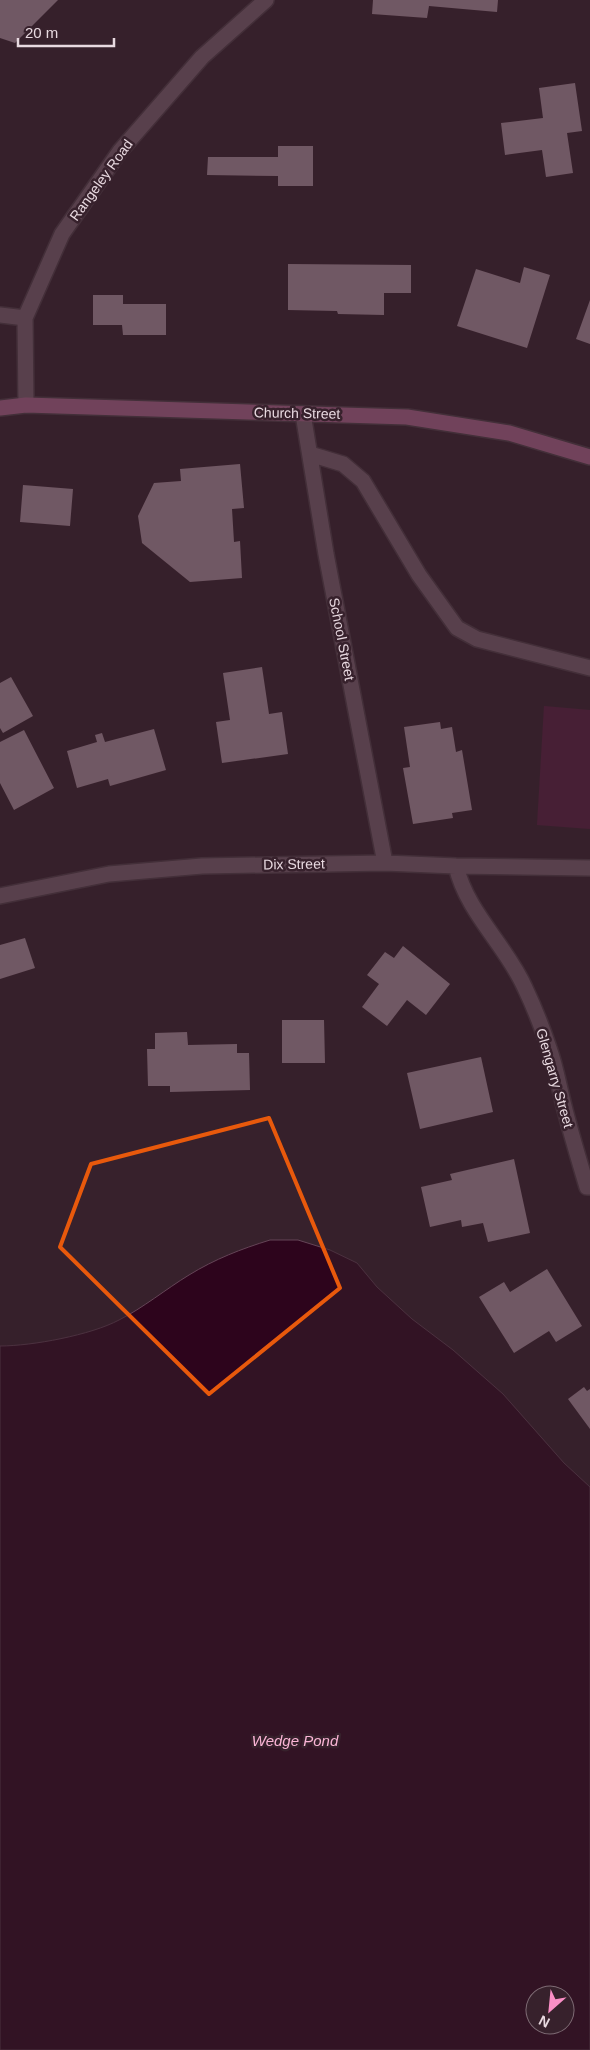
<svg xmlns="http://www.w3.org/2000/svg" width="590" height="2050" viewBox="0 0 590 2050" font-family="Helvetica,sans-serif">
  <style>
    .green { fill: #5c1d41 }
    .water { fill: #2d041c; stroke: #654457; fill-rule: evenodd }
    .building { fill: #b79ba8 }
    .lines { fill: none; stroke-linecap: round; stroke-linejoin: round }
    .minor-casing { stroke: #534049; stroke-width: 18 }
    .major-casing { stroke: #534049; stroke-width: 18 }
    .minor { stroke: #826774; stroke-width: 15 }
    .major { stroke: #b86c94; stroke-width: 15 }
    .marked { fill: none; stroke: #e8590c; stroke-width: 4; stroke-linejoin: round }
    .labels { text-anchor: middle; stroke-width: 5; stroke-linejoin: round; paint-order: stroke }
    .street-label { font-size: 14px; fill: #e8d9e0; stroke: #37212c }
    .water-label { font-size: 15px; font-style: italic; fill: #fbb5d6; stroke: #37212c }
  </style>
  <rect width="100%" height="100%" fill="#37212c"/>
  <path class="green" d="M544,706L590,710V829L537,825Z"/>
  <path class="water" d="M270,1240H298L330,1250L357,1263L377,1287L412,1319L453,1350L503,1394L564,1463L590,1487V2050H0V1346C32,1346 91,1335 119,1320C143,1308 166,1289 189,1275C215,1259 241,1249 270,1240ZM535,1995H565V2025H535Z"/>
  <path class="building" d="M0,0H58L15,43L0,38Z
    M373,0H498L497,12L429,6L427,18L372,14Z
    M575,83L582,131L567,133L573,173L546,177L542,150L505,155L501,123L543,118L539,88Z
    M278,146H313V186H278V176L207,175L208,157H278Z
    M288,264L411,265V293H384V315L338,314L337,311L288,310Z
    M524,267L550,275L527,348L457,326L476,269L520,283Z
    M93,295H123V304H166V335H123L122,325H93Z
    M590,300V344L576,339Z
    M240,464L244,508L232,509L234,542L240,541L242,578L190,582L142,543L138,516L154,483L181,481L180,469Z
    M23,485L73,489L70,526L20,522Z
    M262,667L269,714L282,712L288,754L222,763L216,722L230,720L223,673Z
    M11,677L33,716L3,733L0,728V683Z
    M440,722L441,729L452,727L456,752L462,750L472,810L452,813L453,818L413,824L403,768L410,767L404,727Z
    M154,729L166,770L110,786L108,779L77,788L67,751L97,742L95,735L102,733L105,742Z
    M24,730L54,788L14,810L0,783V742Z
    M25,938L35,968L0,979V945Z
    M403,946L450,984L426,1015L407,1000L387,1026L362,1007L379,984L367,975L385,952L394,958Z
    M282,1020H324L325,1063H282Z
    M187,1032L188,1045L237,1044V1053H249L250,1090L170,1092V1086H148L147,1049H155V1033Z
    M481,1057L493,1112L420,1129L407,1073Z
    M514,1159L530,1233L488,1242L483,1223L462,1227L461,1220L430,1227L421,1187L452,1180L450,1174Z
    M547,1269L582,1326L556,1342L549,1331L514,1353L479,1297L504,1282L510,1292Z
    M584,1387L587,1391L590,1389V1429L568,1399Z"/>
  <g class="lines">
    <g class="minor-casing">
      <path id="minor" d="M0,315L25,318
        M26,405L25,318L62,234L120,151L202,57L266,0
        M303,414L326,554L385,863
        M310,454L343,464L363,481L419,575L457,628L477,639L590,668
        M456,866C467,913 506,945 525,988C534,1007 542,1027 549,1048C556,1067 559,1087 564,1106C571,1134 579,1160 587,1187H590
        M0,896L109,874L202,866L385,863L456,866L590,868"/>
    </g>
    <g class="major-casing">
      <path id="major" d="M0,408L26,405L407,417L509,433L590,457"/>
    </g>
    <use href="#minor" class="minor"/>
    <use href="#major" class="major"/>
  </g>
  <path d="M0 0H590V2050H0ZM269,1118L340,1288L209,1394L60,1247L91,1164Z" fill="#37212c" fill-opacity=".55" fill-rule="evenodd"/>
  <path class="marked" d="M269,1118L340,1288L209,1394L60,1247L91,1164Z"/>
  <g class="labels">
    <g class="street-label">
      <text transform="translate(101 180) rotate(-54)" y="5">Rangeley Road</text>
      <text transform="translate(297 413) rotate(1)" y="5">Church Street</text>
      <text transform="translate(342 639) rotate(79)" y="5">School Street</text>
      <text transform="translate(294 864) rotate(-1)" y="5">Dix Street</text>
      <text transform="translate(555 1078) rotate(74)" y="5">Glengarry Street</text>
    </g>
    <g class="water-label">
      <text x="295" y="1746">Wedge Pond</text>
    </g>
  </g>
  <g transform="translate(550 2010) rotate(207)"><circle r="24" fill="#37212c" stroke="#7e6b74"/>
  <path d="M0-4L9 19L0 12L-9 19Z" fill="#fa8fc6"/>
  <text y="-8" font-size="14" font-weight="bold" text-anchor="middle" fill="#e8d9e0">N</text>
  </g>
  <path d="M18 38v8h96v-8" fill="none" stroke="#e8d9e0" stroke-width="2.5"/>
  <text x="25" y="38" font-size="15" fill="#e8d9e0" stroke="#37212c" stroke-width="4" paint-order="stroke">20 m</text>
</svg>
